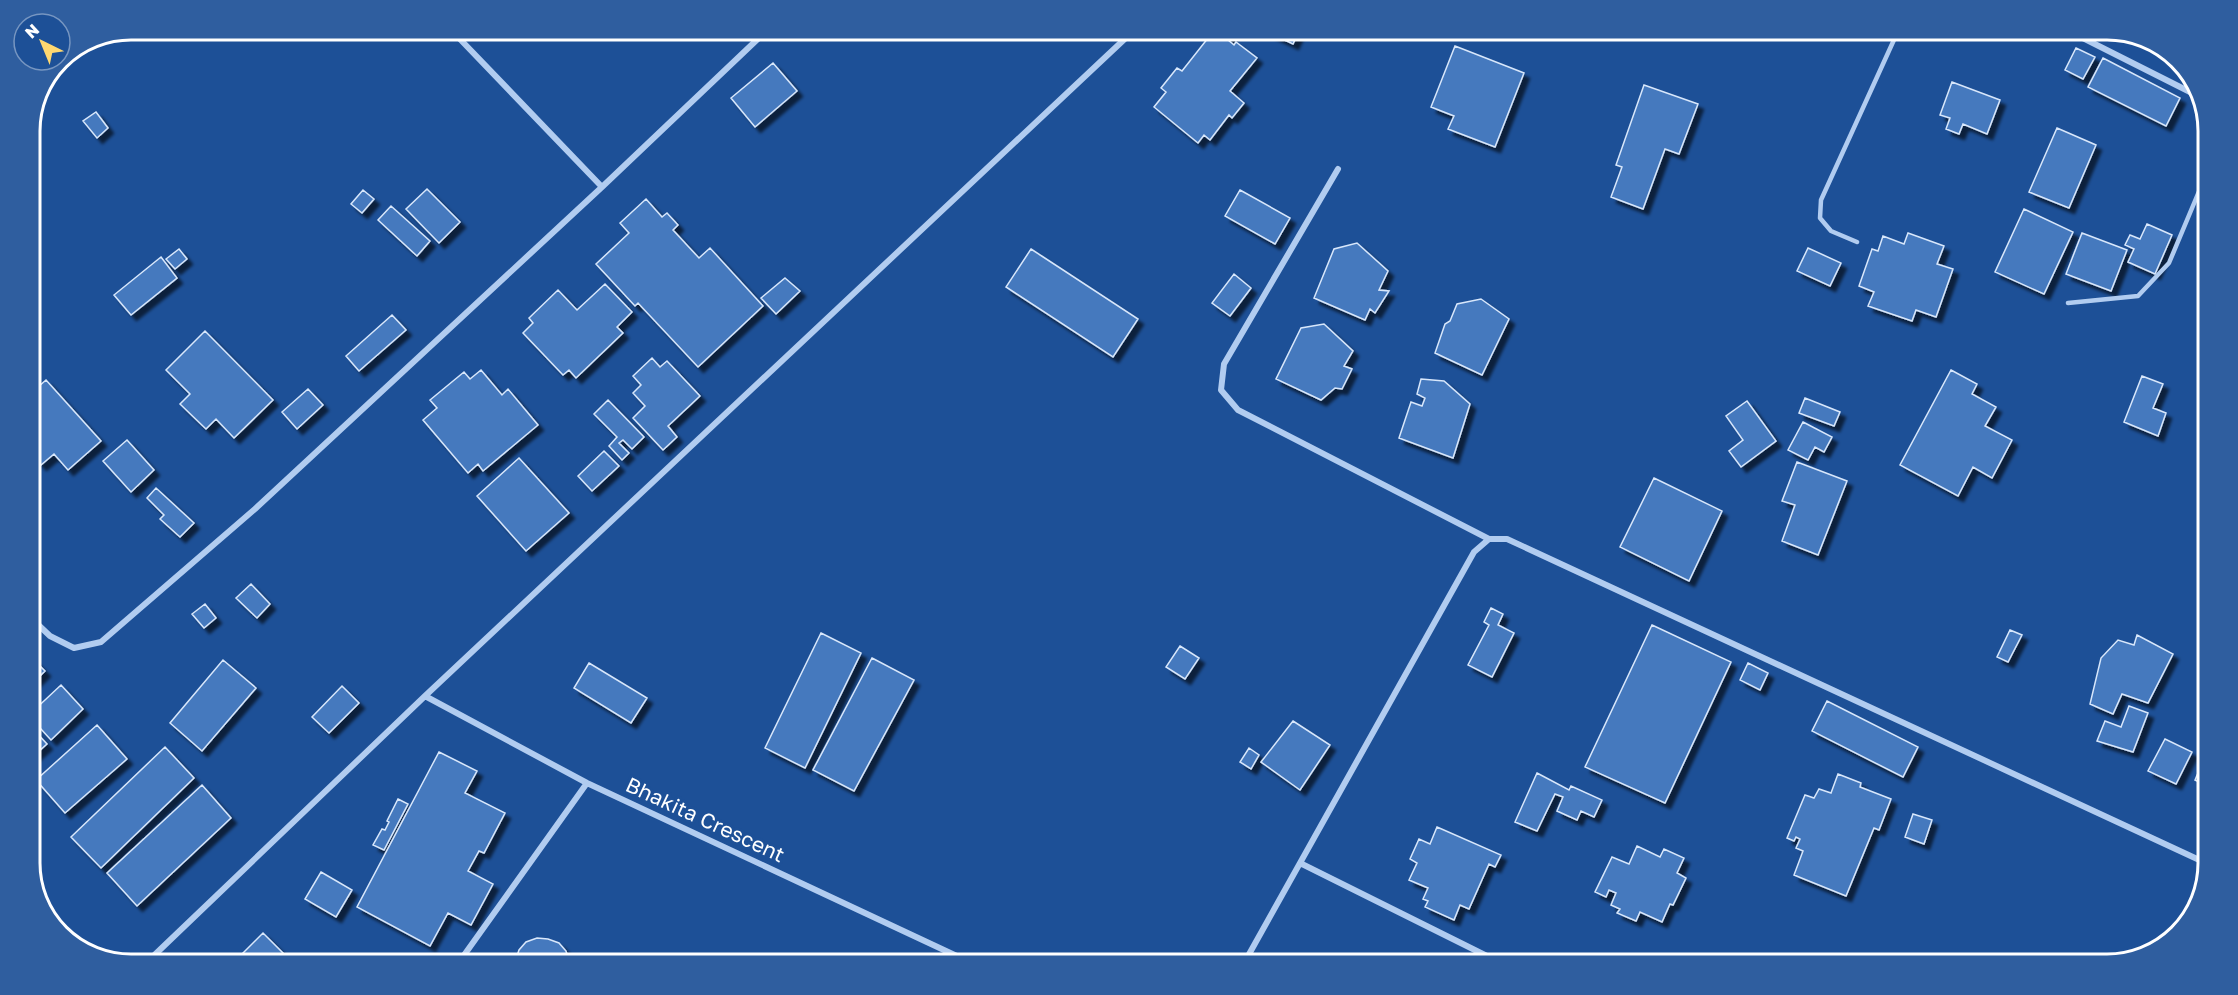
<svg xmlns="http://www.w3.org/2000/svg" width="2238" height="995" viewBox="0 0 2238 995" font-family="'Golos Text',sans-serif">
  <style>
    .building { fill: #4579be; stroke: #d8e7fb; stroke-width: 1.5; filter: url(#shadow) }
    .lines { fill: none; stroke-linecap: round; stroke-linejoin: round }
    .lane { stroke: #b1ccf0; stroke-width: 4.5 }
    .street { stroke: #b1ccf0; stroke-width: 6 }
    .labels { text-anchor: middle; stroke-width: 6; stroke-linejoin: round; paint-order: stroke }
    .street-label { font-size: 21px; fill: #fff; stroke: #1d5097 }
    .rim { fill: none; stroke: #fff; stroke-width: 3 }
  </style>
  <defs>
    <filter id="shadow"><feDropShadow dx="5.5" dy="5.5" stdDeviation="1.5" flood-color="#0009"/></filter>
  </defs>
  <rect width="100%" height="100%" fill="#1d5097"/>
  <path class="building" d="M1212,33H1229L1232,35L1228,40L1234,45L1236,42L1257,58L1230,91L1244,103L1232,118L1229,115L1210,140L1204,135L1198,143L1154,107L1166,92L1161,88L1177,68L1182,71Z
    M1270,33H1298L1293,44Z
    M1455,46L1524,73L1495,147L1448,129L1454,116L1431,107Z
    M2076,48L2095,57L2083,79L2065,70Z
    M2103,58L2180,98L2166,126L2088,87Z
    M773,63L797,91L755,127L731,98Z
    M1952,82L2000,100L1987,134L1963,124L1959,134L1946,129L1950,118L1940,115Z
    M1644,85L1698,104L1679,154L1665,149L1643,209L1611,197L1622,167L1616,165Z
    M96,112L108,128L97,138L83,121Z
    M2057,128L2096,145L2069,208L2029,192Z
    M427,189L460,222L439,243L406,209Z
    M363,190L374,199L362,213L351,204Z
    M1240,190L1290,218L1275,244L1225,216Z
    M646,199L662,217L667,213L678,225L673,230L699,258L710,248L763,306L698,367L638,303L635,306L596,264L629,233L620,223Z
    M391,206L430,241L417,256L378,220Z
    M2024,209L2073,232L2044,294L1995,272Z
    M2147,224L2172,235L2155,274L2128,262L2134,249L2125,245L2130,235L2140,239Z
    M1908,233L1944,246L1937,264L1953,269L1936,317L1916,310L1912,321L1868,306L1874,292L1859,286L1872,249L1878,251L1883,236L1904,244Z
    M2082,233L2127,250L2111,291L2066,274Z
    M1357,243L1388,271L1379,290L1389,291L1375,313L1370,309L1365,320L1314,298L1334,249Z
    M1808,248L1841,263L1830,286L1797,271Z
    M179,249L187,259L175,269L166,259Z
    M1031,249L1138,319L1113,357L1006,287Z
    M161,257L177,278L131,315L114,295Z
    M1234,274L1251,288L1230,316L1212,303Z
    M785,278L800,291L776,314L761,298Z
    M605,284L632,312L617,327L623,333L576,378L569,370L563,375L523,333L533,323L529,318L558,290L577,310Z
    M1481,299L1509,319L1482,375L1435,353L1445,324L1450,321L1457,304Z
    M392,315L406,330L359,371L346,356Z
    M1324,324L1353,351L1344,366L1352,369L1342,389L1335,388L1321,400L1276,379L1301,328Z
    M205,331L273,400L234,438L216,419L206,429L180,404L190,394L166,370Z
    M652,358L660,367L667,361L700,396L668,426L677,437L663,450L633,418L645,406L633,393L641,385L633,376Z
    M481,370L502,395L508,389L538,425L483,471L478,464L468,473L423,420L437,408L430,400L464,372L470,379Z
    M1951,370L1977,384L1972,394L1996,407L1985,426L2012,440L1992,478L1973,467L1958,496L1900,465Z
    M2142,376L2163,384L2153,408L2166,413L2158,436L2124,422Z
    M1421,379L1444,381L1470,404L1453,458L1399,438L1411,402L1422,406L1425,398L1417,394Z
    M46,380L101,441L68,470L54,454L41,465L30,453V408L33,405L30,403V394Z
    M308,389L323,405L297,429L282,412Z
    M1805,398L1840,412L1834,426L1799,413Z
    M608,400L644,437L632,449L623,440L619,443L629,453L622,460L609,446L617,437L594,414Z
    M1747,401L1776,441L1741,467L1729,451L1743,440L1726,416Z
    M2208,404V432L2198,428Z
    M1803,422L1832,437L1824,452L1815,447L1808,460L1788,450Z
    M127,440L154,470L131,492L103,461Z
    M604,451L619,466L592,491L578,476Z
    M519,458L569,513L526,551L477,496Z
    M1797,462L1847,481L1818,555L1782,541L1795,505L1782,501Z
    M1654,478L1722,511L1689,581L1620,547Z
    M156,488L194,523L180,537L160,519L164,515L147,498Z
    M251,584L270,604L257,618L236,598Z
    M205,604L216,618L204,628L192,614Z
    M1491,608L1503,614L1498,625L1514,633L1492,677L1468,665L1489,625L1484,622Z
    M1652,625L1731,662L1665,803L1585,767Z
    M2010,630L2022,635L2008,662L1997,657Z
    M821,633L861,653L805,768L765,748Z
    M2137,635L2173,654L2148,703L2122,694L2113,714L2090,704L2101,658L2118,640L2134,645Z
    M1180,646L1199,658L1185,679L1166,667Z
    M30,656L45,671L30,686Z
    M872,658L914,680L854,791L813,770Z
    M223,660L256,688L202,751L170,723Z
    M589,663L647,698L631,723L574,688Z
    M1748,663L1768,673L1760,690L1740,680Z
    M61,685L83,709L51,740L30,717V714Z
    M342,686L359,703L329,733L312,717Z
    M1827,701L1918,747L1903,777L1812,731Z
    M2129,706L2148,713L2133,752L2097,741L2105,721L2121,727Z
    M1293,721L1330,745L1300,790L1261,762Z
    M97,725L127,759L65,813L36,780Z
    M32,728L47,744L30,759V730Z
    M2165,739L2192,752L2176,784L2148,771Z
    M165,747L194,778L101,868L71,837Z
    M1249,748L1259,755L1251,769L1240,762Z
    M2208,749V786L2195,780Z
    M439,752L477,771L465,793L505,813L484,853L479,851L468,871L493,884L471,925L448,913L430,946L357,907Z
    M1537,773L1569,790L1571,786L1602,800L1594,817L1581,811L1577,820L1557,811L1563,797L1555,794L1537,831L1515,822Z
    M1838,774L1861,783L1860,787L1891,799L1879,830L1874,828L1846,896L1794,875L1803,851L1796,848L1800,839L1796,837L1794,841L1787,838L1805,795L1814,798L1819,789L1831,793Z
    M202,785L231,818L137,906L107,873Z
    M398,799L408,804L384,850L373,845L382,829L385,830L389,822L387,821Z
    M1913,814L1932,820L1924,844L1905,837Z
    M1437,827L1501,855L1495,867L1489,864L1469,909L1460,905L1454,920L1425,907L1428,901L1423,899L1428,888L1409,880L1417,863L1410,859L1419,839L1430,844Z
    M1637,846L1660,857L1664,849L1684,858L1677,873L1686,878L1673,905L1670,904L1662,922L1640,912L1636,921L1617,913L1620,909L1611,905L1616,893L1609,890L1606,897L1595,892L1612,857L1629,864Z
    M321,872L352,890L336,917L305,899Z
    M263,933L295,965H231Z
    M537,938L548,939L559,943L566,951L570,965H514L519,950L526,942Z
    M2040,954L2065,965H2035Z"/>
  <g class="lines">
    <path class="lane" d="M1857,242L1831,231L1820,218L1821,200L1898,31
      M2068,303L2138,296L2169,263L2208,170"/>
    <path class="street" d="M2067,30L2198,96
      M457,36L602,187
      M1338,169L1224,364L1221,390L1238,410L1489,539
      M30,617L50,636L74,648L101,642L255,509L602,187L762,35
      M425,696L587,783L976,965
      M1300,863L1505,965
      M144,965L425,696L1130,34
      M457,965L587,783
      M1243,965L1474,552L1489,539H1507L2208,864"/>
  </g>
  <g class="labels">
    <g class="street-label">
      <text transform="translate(705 820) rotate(25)" y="7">Bhakita Crescent</text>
    </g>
  </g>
  <path d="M0 0H2238V995H0ZM131 40H2107A91 91 0 0 1 2198 131V863A91 91 0 0 1 2107 954H131A91 91 0 0 1 40 863V131A91 91 0 0 1 131 40Z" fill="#2f5e9f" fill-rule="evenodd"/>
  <path class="rim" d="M131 40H2107A91 91 0 0 1 2198 131V863A91 91 0 0 1 2107 954H131A91 91 0 0 1 40 863V131A91 91 0 0 1 131 40Z"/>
  <g transform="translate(42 42) rotate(317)"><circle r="28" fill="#1d5097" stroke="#7796c1" stroke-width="1.5"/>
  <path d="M0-4.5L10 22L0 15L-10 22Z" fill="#ffd870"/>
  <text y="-9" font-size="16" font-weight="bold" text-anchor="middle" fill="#ffffff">N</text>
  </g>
</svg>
